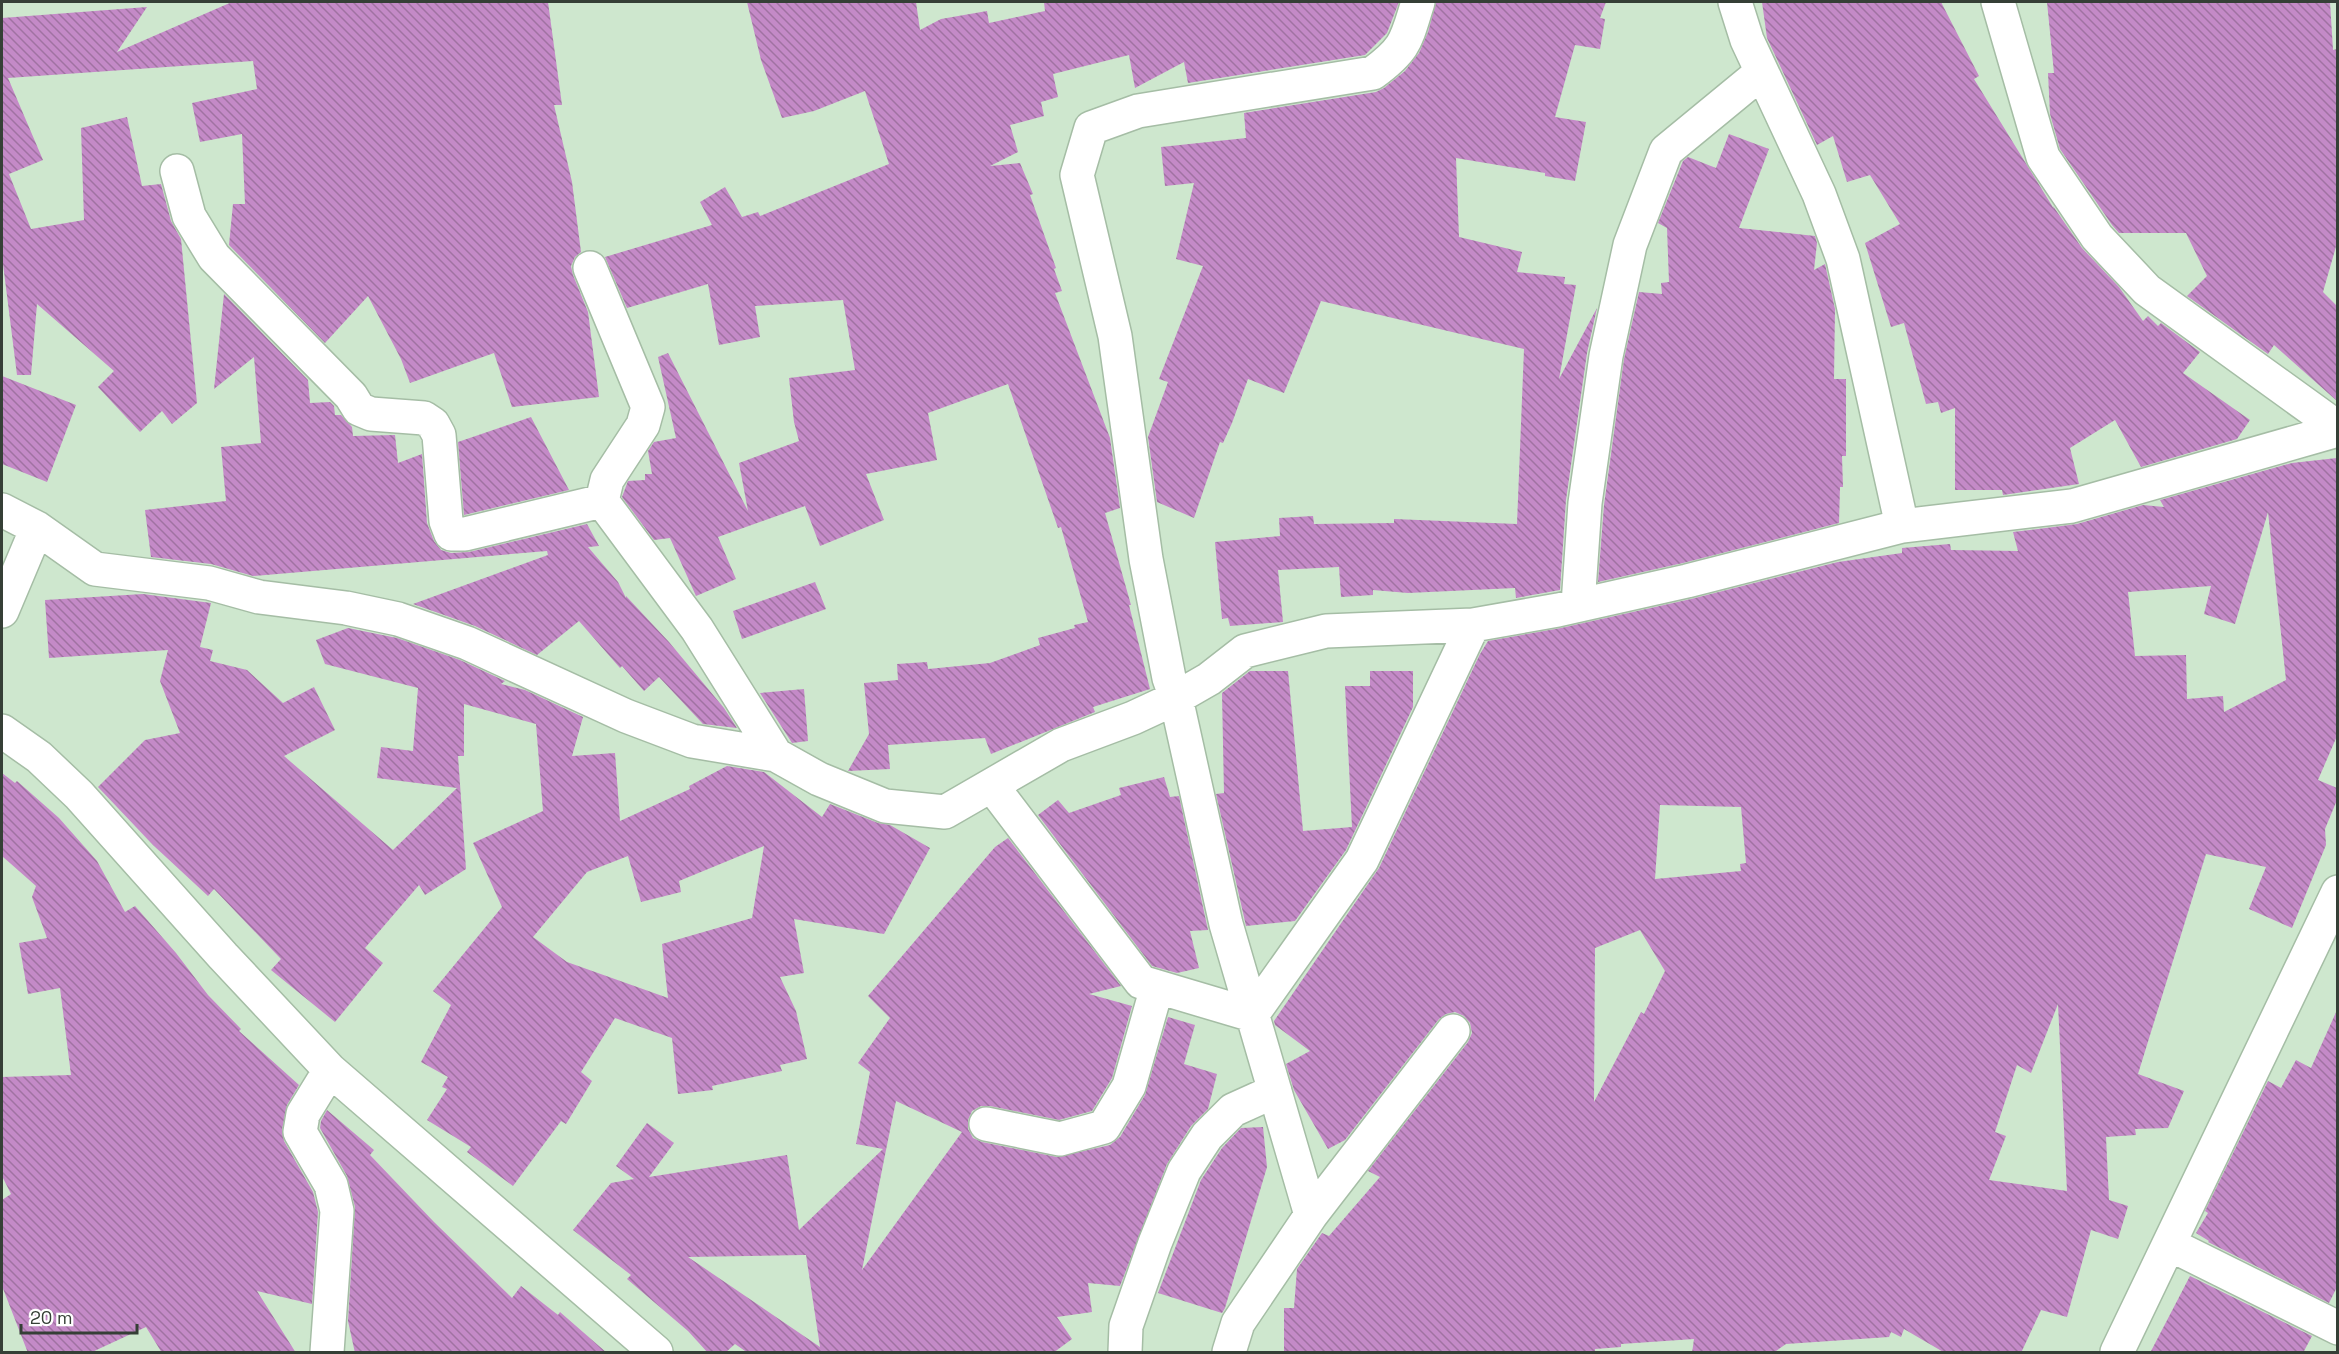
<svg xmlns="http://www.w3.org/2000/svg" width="2339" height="1354" viewBox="0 0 2339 1354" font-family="'Space Grotesk',sans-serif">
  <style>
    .building { fill: url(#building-back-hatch); fill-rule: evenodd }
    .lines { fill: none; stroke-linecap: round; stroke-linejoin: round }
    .minor-casing { stroke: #a5bda5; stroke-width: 36 }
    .minor { stroke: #fff; stroke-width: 33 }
  </style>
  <defs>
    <pattern id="building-back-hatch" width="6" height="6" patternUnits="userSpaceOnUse" patternTransform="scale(1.5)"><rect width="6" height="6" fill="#c48ac7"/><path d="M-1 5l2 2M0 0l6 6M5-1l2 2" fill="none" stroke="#a072a2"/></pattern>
  </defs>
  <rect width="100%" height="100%" fill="#cee7ce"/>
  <path class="building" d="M232,2H548L562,105H554L572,182L581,252L575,257L571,266L573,275L588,312L599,397L512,407L494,353L410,383L401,359L368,296L325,343L229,245L233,204H245L242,134L200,142L192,103L257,89L253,61L8,78L43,160L9,174L31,229L84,220L81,128L127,117L142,186L161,184L171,221L181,239L197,403L172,424L162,411L140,432L98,387L114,371L37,304L31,375H17L2,256V18L147,7L117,52Z
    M747,2H916L920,30L941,19L987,11L989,23L1045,11L1044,2H1399L1387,33L1365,55L1188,83L1184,62L1135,88L1129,55L1053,74L1058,97L1041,102L1044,116L1010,125L1018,152L990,166L1020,163L1033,194L1030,195L1056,268L1054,269L1062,291L1055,293L1110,438L1120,508L1105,513L1131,605H1129L1150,689L1093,707L1095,712L991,754L985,738L888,745L890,769L848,771L869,734L864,683L898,680L897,664L927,662L928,669L990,663L1040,645L1038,638L1075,628L1074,625L1088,622L1061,527L1058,528L1008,384L928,413L937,460L866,474L884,520L820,546L805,506L718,537L736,579L696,596L670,538L654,540L622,497L628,481L645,480V474H652L648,451L654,442L676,438L658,357L668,353L748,511L739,463L799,441L794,422L789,378L855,370L843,300L755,306L760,337L719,345L708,284L627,308L605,257L712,225L700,202L725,187L742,217L758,212L760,216L889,164L865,91L814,111L782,118L761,60Z
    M1436,2H1606L1600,18L1605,19L1600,49L1575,45L1555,117L1586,122L1575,181L1545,176V173L1456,158L1459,237L1522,252L1517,272L1565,277L1564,284L1576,285L1559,379L1597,308L1587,353L1566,500L1560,590L1516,598L1515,588L1408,593L1373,590V595L1341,597L1339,567L1278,570L1283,622L1230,626L1228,618L1222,619L1215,542L1280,536L1279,518L1313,516L1314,524L1394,523V519L1517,524L1524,349L1321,301L1284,393L1248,379L1232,423L1223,443L1220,442L1194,518L1157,502L1148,437L1168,382L1159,379L1203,266L1176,259L1194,183L1165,186L1161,147L1246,138L1244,113L1376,92L1384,88L1405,71L1419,53L1428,32Z
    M1762,2H1941L1979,76L1974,79L2054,209L2053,206L2082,248L2119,287L2143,321L2148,316L2158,326L2161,323L2200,352L2183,373L2250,420L2237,439L2141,467L2115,420L2070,448L2079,484L2003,495L2002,490H1955V408L1941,413L1938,402L1926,404L1904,323L1891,327L1865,243L1900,224L1870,175L1847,182L1833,136L1817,145L1767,38Z
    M2047,2H2330L2333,50L2337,49V243L2323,292L2337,306V401L2274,345L2268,354L2187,296L2207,276L2186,233H2119L2112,225L2060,149L2050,114L2048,73H2054Z
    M1729,134L1769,149L1739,228L1815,236L1817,243L1814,270L1825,264L1835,309L1834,379H1846V456H1842L1843,487H1840L1839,523L1683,563L1598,582L1604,505L1624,359L1639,292L1662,294L1661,283L1669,282L1667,228L1658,223L1683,161L1688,157L1716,168Z
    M224,294L308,380L310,403L330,402L334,406L335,415H341L352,427L353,436L395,435L398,463L422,454L427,523L434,541L441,550L451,553L469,552L587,524L599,546L588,547L618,582L626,598V596L669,642L724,708L737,728L703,724L659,677L644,691L622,666L620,668L579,621L537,655L475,626L413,604L548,555L547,551L253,576L211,564L151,557L145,510L226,501L221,447L261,443L254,357L214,389Z
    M2,376L76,405L47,482L2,464Z
    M531,417L569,490L464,515L458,442Z
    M2337,458V736L2318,780L2337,788V800L2325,829L2326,845L2292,928L2249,909L2266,867L2206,854L2138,1074L2184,1091L2168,1128L2135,1129L2136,1135L2106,1137L2109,1200L2128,1206L2118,1239L2091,1230L2067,1317L2041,1310L2021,1353H1945L1904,1329L1901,1337L1891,1332L1889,1337L1786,1344L1773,1353H1692L1694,1339L1621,1344V1347L1595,1349V1353H1284V1308H1294L1297,1269L1322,1233L1329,1236L1380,1177L1368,1171L1468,1042L1472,1033L1470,1023L1464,1016L1455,1012L1446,1014L1439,1019L1345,1140L1328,1149L1294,1090L1286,1064L1310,1051L1275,1025L1274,1021L1379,868L1480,654L1488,641L1561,628L1691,599L1838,562L1902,553V548L1950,544L1951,550L2018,551L2013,532L2077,524L2143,505L2164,507L2160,500L2292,463ZM2268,512L2286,680L2224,712L2223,696L2187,699L2186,655L2135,656L2128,592L2211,586L2204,614L2235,624ZM1660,805L1741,807L1746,863L1740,864L1741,871L1655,879ZM1640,930L1665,971L1644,1014L1641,1012L1594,1102L1595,948ZM2058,1004L2067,1191L1989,1180L2006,1136L1995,1132L2017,1065L2031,1073Z
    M815,582L826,609L742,639L733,611Z
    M143,594L211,603L200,647L213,650L210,661L247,670L283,703L314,687L335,730L284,756L393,850L457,788L377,778L381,747L413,751L418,688L325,664L316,640L348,628L397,638L460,660L505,681L501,684L525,690L583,717L572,756L615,753L620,821L690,789L689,786L727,766L764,772L822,817L830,804L878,823L890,825L930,848L884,934L794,919L804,973L780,977L796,1011L807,1059L780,1065L782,1071L712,1086L713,1090L678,1094L672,1038L615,1018L581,1072L592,1081L566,1124L561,1121L513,1186L467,1152L471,1147L427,1120L447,1089L442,1087L448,1077L421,1062L451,1005L433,991L502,907L473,843L543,811L536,724L464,704V756H458L466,869L425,895L419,885L365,948L383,963L335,1022L271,970L281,959L214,889L208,896L153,845L98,787L145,740L180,733L160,681L168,650L49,658L45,600ZM764,846L752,918L662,944L668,998L567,962L533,937L587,872L628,856L641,902L681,892L679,881Z
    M1250,671H1288L1303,831L1352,827L1345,686H1370V671H1413V707L1346,850L1295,921L1246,926L1216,794L1224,793L1222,693Z
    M804,689L808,741L792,743L760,693Z
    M2,773L15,783L17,781L59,818L97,861L125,912L135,906L176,953L208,995L241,1029L239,1031L299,1085L287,1105L282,1130L284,1141L313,1192L318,1212L312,1304L257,1291L296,1353H162L146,1327L90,1353H28L2,1286V1200L11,1194L2,1176V1077L71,1075L60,988L28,994L19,943L47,938L32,897L36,886L2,856Z
    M1164,777L1170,797L1179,796L1208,930L1190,931L1199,968L1177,973L1152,966L1038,815L1058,800L1069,813L1121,795L1119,788Z
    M1008,838L1121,986L1089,994L1132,1006L1112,1078L1092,1111L1059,1120L990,1106H981L972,1111L968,1120V1129L973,1138L982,1142L1057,1157L1110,1145L1120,1137L1145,1095L1168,1017L1195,1025L1184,1064L1217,1074L1208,1109L1191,1126L1167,1164L1120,1286L1088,1283L1092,1312L1057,1317L1072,1339L1053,1353H748L735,1344L725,1353H708L688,1331L627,1279L631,1275L573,1230L611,1183L634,1179L616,1166L647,1123L674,1143L649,1177L787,1155L799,1230L883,1149L856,1144L870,1072L858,1063L890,1018L868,996L995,847ZM896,1101L962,1132L862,1270L886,1150ZM806,1255L820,1347L688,1257L803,1255Z
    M2337,1010V1287L2329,1303L2208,1242L2209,1241L2196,1233L2208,1213L2205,1211L2268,1081L2281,1088L2296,1060L2311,1068Z
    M327,1110L374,1150L370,1155L434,1222L512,1298L521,1286L558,1315L560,1312L607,1353H355L348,1321L355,1207L347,1176L320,1128L321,1121Z
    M1263,1127L1267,1167L1225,1308L1222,1313L1158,1293L1201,1180L1222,1148L1241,1128Z
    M2190,1276L2312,1336L2303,1353H2150Z"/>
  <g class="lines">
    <g class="minor-casing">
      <path id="minor" d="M1735,2L1747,40L1819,194L1843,259L1902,526
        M1998,2L2043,157L2097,237L2147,290L2338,428
        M177,171L189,216L214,257L351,396L359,409L371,414L424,418L433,424L439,435L446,521L451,534H465L602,501
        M590,268L648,407L643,425L607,480L602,501L697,629L776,755
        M2,510L37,528L95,569L209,583L259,597L346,608L398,619L467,643L626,716L692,741L776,755L819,779L885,806L945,812L1061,745L1133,718L1176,698L1209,679L1245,651L1326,631L1473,625L1558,610L1687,581L1902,526L2072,506L2338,430
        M1578,605L1585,503L1606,356L1630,245L1666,151L1762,72
        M2,611L37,528
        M2,731L39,757L79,795L223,956L330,1070L656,1352
        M992,786L1141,982L1252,1015L1362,860L1473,625
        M986,1124L1060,1139L1104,1127L1129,1086L1157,987
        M1311,1215L1453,1031
        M2169,1244L2338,1328
        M327,1352L337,1211L331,1185L300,1132L303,1114L330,1070
        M1125,1352L1126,1326L1155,1243L1184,1171L1207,1136L1233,1110L1275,1091
        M1229,1352L1238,1323L1311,1215L1226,924L1176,698L1169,678L1146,559L1115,336L1077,175L1091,128L1138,111L1373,73C1407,48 1406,40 1418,2
        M2117,1352L2338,892"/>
    </g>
    <use href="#minor" class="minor"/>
  </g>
  <rect width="2339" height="1354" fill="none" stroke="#353f36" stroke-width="6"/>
  <path d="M21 1324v9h116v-9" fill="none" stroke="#353f36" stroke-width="3"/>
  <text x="30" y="1324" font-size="18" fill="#353f36" stroke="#ffffff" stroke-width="4.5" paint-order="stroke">20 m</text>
</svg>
